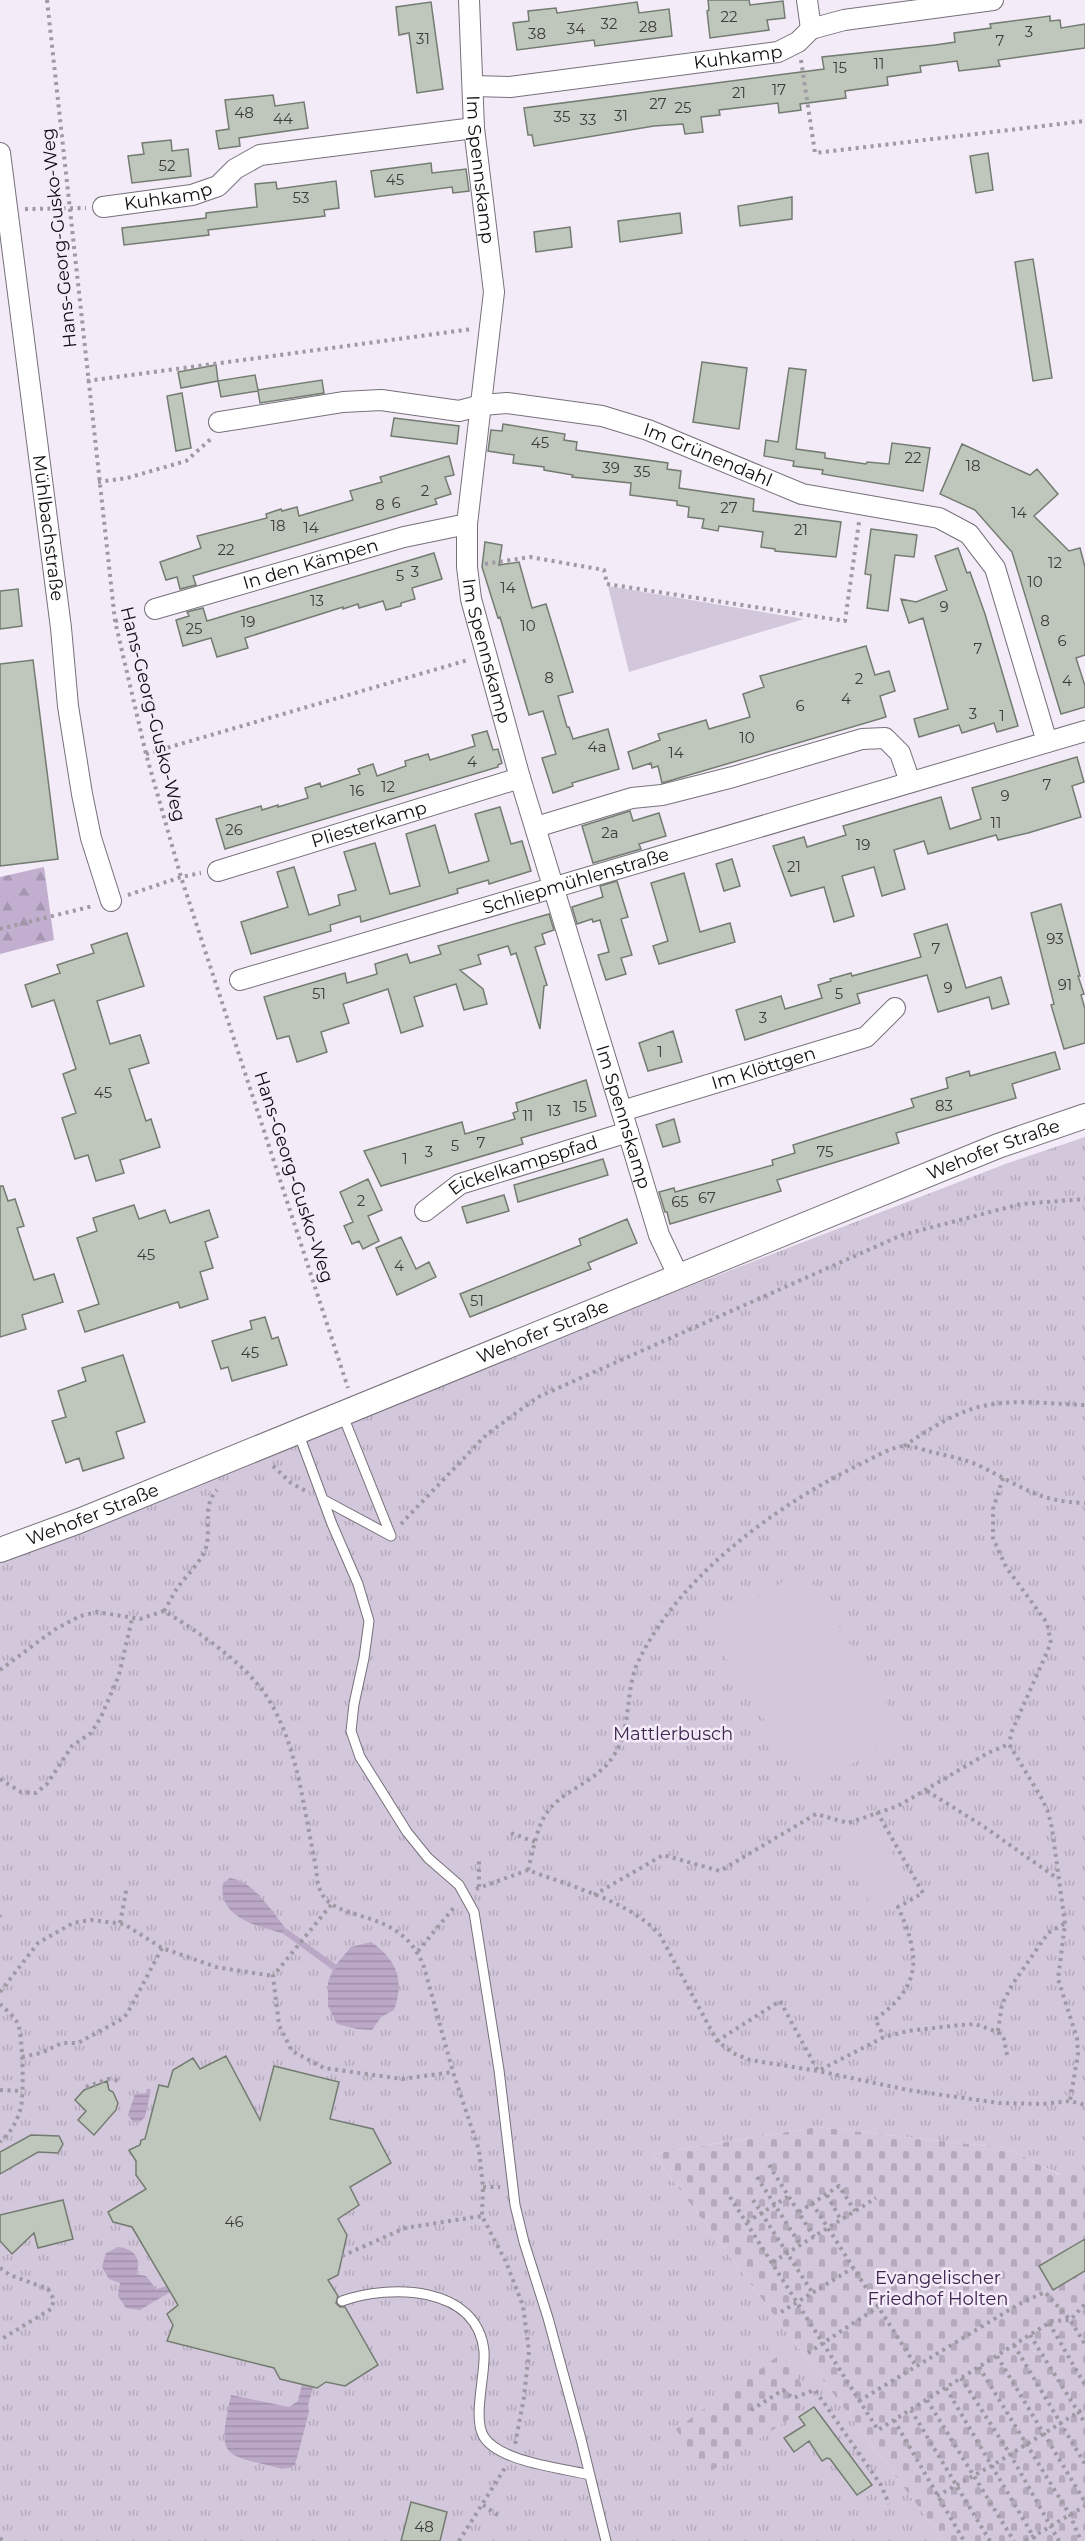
<svg xmlns="http://www.w3.org/2000/svg" width="1085" height="2541" viewBox="0 0 1085 2541" font-family="Montserrat,sans-serif">
  <style>
    .grass { fill: url(#grass-tufts) }
    .forest { fill: url(#forest-firs) }
    .cemetery { fill: url(#cemetery-stones) }
    .garden { fill: #d3c7db }
    .water { fill: url(#water-rules) }
    .lines { fill: none; stroke-linecap: round; stroke-linejoin: round }
    .stream { stroke: #bba8c7; stroke-width: 6 }
    .building { fill: #bfc7bc; stroke: #747c72; stroke-width: 1.5 }
    .service-casing { stroke: #77717b; stroke-width: 11 }
    .minor-casing { stroke: #77717b; stroke-width: 22 }
    .tertiary-casing { stroke: #77717b; stroke-width: 26 }
    .path { stroke: #9e99a2; stroke-width: 4; stroke-dasharray: 3 4.5; stroke-linecap: butt }
    .service { stroke: #fff; stroke-width: 9 }
    .minor { stroke: #fff; stroke-width: 20 }
    .tertiary { stroke: #fff; stroke-width: 24 }
    .labels { text-anchor: middle; stroke-width: 5; stroke-linejoin: round; paint-order: stroke }
    .number-label { font-size: 15px; fill: #3c3c3c }
    .street-label { font-size: 18px; fill: #100e12; stroke: #f3ebf8 }
    .park-label { font-size: 18px; fill: #402550; stroke: #f3ebf8 }
  </style>
  <defs>
    <pattern id="grass-tufts" width="24" height="20" patternUnits="userSpaceOnUse" patternTransform="scale(1.5)"><rect width="24" height="20" fill="#d3c7db"/><path d="M3 7l-1-3M5 7V3M7 7l1-3M15 17l-1-3M17 17v-4M19 17l1-3" fill="none" stroke="#b4aabb"/></pattern>
    <pattern id="forest-firs" width="22" height="20" patternUnits="userSpaceOnUse" patternTransform="scale(1.5)"><rect width="22" height="20" fill="#c2afcf"/><path d="M5 1l3.5 6h-7zM16 11l3.5 6h-7z" fill="#a695b1"/></pattern>
    <pattern id="cemetery-stones" width="16" height="16" patternUnits="userSpaceOnUse" patternTransform="scale(1.5)"><rect width="16" height="16" fill="#d3c7db"/><path d="M2 7V4a2 2 0 0 1 4 0v3zM10 15v-3a2 2 0 0 1 4 0v3z" fill="#b4aabb"/></pattern>
    <pattern id="water-rules" width="6" height="5" patternUnits="userSpaceOnUse" patternTransform="scale(1.5)"><rect width="6" height="5" fill="#bba8c7"/><path d="M0 2.5h6" fill="none" stroke="#a08faa"/></pattern>
  </defs>
  <rect width="100%" height="100%" fill="#f3ebf8"/>
  <path class="grass" d="M1085,1137V2175H1061L1006,2148L817,2127L653,2154L944,2541H0V1556L219,1468L1008,1163Z"/>
  <path class="forest" d="M44,867L54,940L0,954V877Z"/>
  <path class="cemetery" d="M817,2127L1006,2148L1060,2175H1085V2541H944L653,2154Z
    M781,2354L805,2389L798,2413L704,2476L676,2429Z"/>
  <path class="garden" d="M608,586L804,619L629,672Z
    M804,1569L904,1732L808,1791L708,1628Z
    M875,1823L911,1886L873,1908L837,1845Z"/>
  <path class="water" d="M230,1878C254,1881 272,1912 287,1930L285,1934C260,1927 217,1918 223,1883Z
    M371,1942C397,1960 405,1980 394,2010L381,2017L372,2030L357,2029L337,2024L328,2006V1982L334,1967L351,1947Z
    M147,2089L151,2090L145,2117L140,2122H133L128,2115L135,2094L146,2093Z
    M118,2247C133,2248 143,2259 136,2274L146,2276L156,2289L167,2286L170,2292L140,2310L126,2308L118,2296L120,2283L109,2279L102,2267L106,2253Z
    M302,2384L313,2387L308,2405L309,2412L295,2465L289,2468L282,2469C222,2453 217,2460 231,2395L289,2407L298,2401Z"/>
  <g class="lines">
    <path class="stream" d="M286,1932L334,1967"/>
  </g>
  <path class="building" d="M708,0H749L750,5L783,1L785,18L767,20L769,30L710,38L707,11L709,10Z
    M431,2L443,89L417,93L409,33L399,35L396,7Z
    M637,2L639,13L669,9L672,36L595,46L594,40L517,50L513,23L529,21L528,11L556,8L557,13Z
    M1050,16V21L1060,20L1061,28L1085,24V48L998,60L1000,66L959,71L957,61L920,66L921,72L887,77L888,85L845,91L846,98L800,104L801,110L779,113L778,103L719,110L720,115L701,117L703,132L685,134L683,124L654,126L534,146L532,135H528L524,108L824,69L822,57L935,45L955,42L954,33L991,28L990,24Z
    M273,95L275,106L304,102L308,128L239,138L240,146L219,149L216,131L229,129L225,100Z
    M171,140L172,151L188,149L191,176L132,183L128,156L144,154L142,143Z
    M988,153L993,190L976,193L970,156Z
    M431,163L432,173L466,169L469,191L453,193L452,187L375,197L371,171Z
    M336,181L339,208L324,210L325,216L208,230L209,235L124,245L122,228L206,218V213L257,207L255,184L276,182L277,189Z
    M792,197V219L740,226L738,206Z
    M680,213L682,233L620,242L618,221Z
    M570,227L572,247L536,252L534,232Z
    M1033,259L1052,378L1033,381L1015,262Z
    M702,362L747,368L739,429L693,422Z
    M216,365L218,381L255,375L258,390L322,380L324,393L260,403L258,391L221,397L218,381L181,388L178,372Z
    M789,368L806,370L796,449L825,453V458L866,464L867,462L889,464L892,443L930,448L923,491L822,474L823,470L793,466L794,461L764,456L766,440L778,442Z
    M182,393L191,448L176,451L167,396Z
    M394,418L459,426L457,444L391,436Z
    M503,424L565,434L564,440L577,442L576,450L668,463L667,469L681,471L679,488L754,499L753,511L841,522L836,557L775,551V549L761,547L763,532L719,526L718,531L702,528L704,519L688,517L689,507L677,505V501L630,495L631,483L572,477L573,475L544,470V467L513,463L514,455L488,451L491,430L502,431Z
    M962,444L1030,475L1037,469L1058,494L1034,516L1069,551L1080,548L1085,567V655L1076,658L1085,686V707L1061,714L1012,552L975,510L940,494Z
    M449,456L454,475L445,477L451,494L435,499L437,504L193,576L196,585L180,589L177,577L166,580L160,562L201,548L197,536L267,518L266,514L281,509L282,511L297,507L299,516L353,500L350,491L382,482L380,477Z
    M871,529L917,535L914,557L895,555L888,611L867,608L871,575L865,574Z
    M485,542L502,545L499,565L519,562L532,608L546,604L573,692L558,696L567,727H569L573,739L608,729L619,769L572,783L573,786L553,793L542,758L556,754L543,711L529,715L500,617L498,618L482,567Z
    M958,548L967,573L970,572L985,614L1018,726L997,732L994,723L962,733L959,725L919,737L914,719L948,709L923,618L909,623L901,599L916,602L947,590L935,556Z
    M434,553L442,579L412,588L415,599L401,603V606L386,610L383,601L359,608L358,604L343,609V607L245,638L248,648L217,657L211,638L183,646L176,620L189,616L187,612L203,608L207,621Z
    M18,589L22,626L0,629V591Z
    M866,646L875,675L889,671L895,691L880,696L886,717L662,783L658,766L652,768L651,763L633,769L628,752L660,740L658,734L706,720L709,729L750,717L743,694L764,687L760,676Z
    M33,660L58,859L0,866V664Z
    M487,731L493,750L498,749L502,763L498,765V767L225,849L216,819L261,806L262,810L278,805V807L308,798L305,788L320,783L321,787L360,774L358,769L373,764L377,776L406,766L405,761L428,754L430,760L475,746L472,735Z
    M1077,757L1084,782L1072,786L1081,817L1028,833L998,840L996,835L928,854L924,841L894,850L905,889L882,896L874,867L842,876L854,916L834,922L824,887L791,896L773,846L804,837L807,847L846,835L843,826L941,797L950,829L981,819L972,788Z
    M500,807L511,844L522,841L531,871L489,884L488,880L457,889L458,893L361,922L360,916L330,925L331,931L251,954L241,922L288,907L277,872L294,867L309,915L340,905L338,895L356,890L344,852L375,843L390,894L420,886L406,834L435,825L449,873L489,861L475,814Z
    M630,811L633,821L659,813L666,836L639,844L641,849L593,863L582,826Z
    M732,859L740,886L724,891L716,864Z
    M684,873L700,932L730,923L735,942L659,964L653,946L668,941L651,883Z
    M617,881L628,917L621,919L632,955L621,958L626,974L606,980L598,955L609,952L600,920L593,922L592,919L577,924L572,907L603,897L600,886Z
    M1061,904L1080,976H1078L1084,994L1081,995L1085,1009V1043L1064,1049L1051,1005L1054,1004L1031,913Z
    M549,914L554,930L542,934L545,944L535,947L547,985L544,986L540,1029L516,953L511,955L508,946L478,955L481,964L460,970L483,989L487,1004L464,1010L456,984L414,997L423,1026L401,1033L388,989L343,1004L349,1023L321,1032L327,1052L297,1062L289,1036L277,1039L264,997L345,973L347,983L377,974L375,964L407,954L410,963L441,954L438,946Z
    M947,924L966,988L1001,977L1009,1004L992,1009L989,997L938,1012L927,975L857,994L860,1003L745,1040L736,1010L781,996L785,1009L822,998L818,985L831,981L830,979L851,973L852,976L921,957L914,934Z
    M127,933L144,986L97,1001L110,1044L140,1035L149,1063L129,1069L146,1121L151,1119L160,1147L120,1160L124,1173L96,1181L88,1155L75,1159L62,1118L76,1113L63,1074L76,1069L54,1000L32,1007L25,985L60,973L57,965L94,953L91,945Z
    M673,1031L682,1062L648,1071L639,1043Z
    M1055,1052L1060,1069L1012,1084L1016,1098L896,1133L899,1143L777,1180L781,1191L670,1224L667,1212H665L659,1192L674,1188L675,1192L773,1165L772,1160L795,1153L793,1145L914,1107L911,1099L948,1088L946,1078L969,1071L970,1076Z
    M586,1080L596,1116L521,1138L523,1144L381,1186L364,1151L462,1122L465,1134L515,1119L513,1113L518,1111L516,1103Z
    M674,1119L680,1142L663,1147L656,1125Z
    M603,1159L608,1175L518,1202L514,1185Z
    M368,1179L382,1210L368,1216L379,1241L363,1249L359,1241L352,1244L344,1226L353,1222L340,1192Z
    M0,1186H3L8,1201L15,1199L24,1226L17,1228L34,1280L54,1274L63,1302L22,1315L26,1329L0,1337Z
    M504,1195L509,1211L467,1223L462,1207Z
    M134,1205L139,1219L165,1210L170,1223L209,1210L218,1237L205,1242L213,1268L200,1272L208,1299L180,1308L178,1302L85,1332L78,1311L99,1304L77,1238L97,1231L93,1218Z
    M627,1219L637,1243L588,1263L591,1269L470,1317L460,1294L581,1245L579,1239Z
    M401,1237L416,1269L429,1262L436,1277L397,1295L376,1248Z
    M265,1317L272,1339L278,1337L287,1365L232,1381L228,1367L221,1369L212,1341L252,1329L250,1321Z
    M123,1355L145,1422L116,1432L124,1458L83,1471L79,1458L66,1463L52,1421L66,1417L58,1391L86,1381L82,1368Z
    M226,2056L260,2120L274,2066L339,2082L330,2119L373,2129L391,2163L350,2187L359,2205L338,2219L347,2235L338,2275L328,2280L338,2296L336,2303L340,2307H345L378,2365L345,2386L326,2382L317,2388L280,2379L274,2368L167,2341L173,2325L167,2314L178,2305L132,2227L113,2222L108,2212L146,2189L136,2175V2161L129,2150L140,2145L141,2140L145,2139L159,2085L168,2087L173,2070L193,2058L200,2069Z
    M107,2081L109,2090L113,2092L118,2103L116,2110L94,2135L78,2120L86,2111L75,2100L84,2090Z
    M31,2135L59,2136L63,2144L58,2153L38,2152L0,2174V2152Z
    M63,2200L73,2239L38,2248L34,2233L12,2254L0,2241V2215Z
    M1085,2239V2271L1053,2290L1039,2266Z
    M814,2407L872,2485L857,2495L830,2459L827,2458L822,2461L809,2441L794,2452L784,2438L805,2425L799,2417Z
    M411,2502L447,2512L440,2541H401Z"/>
  <g class="lines">
    <g class="service-casing">
      <path id="service" d="M343,1416L391,1536
        M298,1432L332,1524L358,1584L369,1621L364,1658L354,1704L351,1731L360,1757L407,1832L428,1858L459,1885L474,1912L499,2070L515,2205L524,2242L548,2318L581,2439L606,2541
        M324,1500L391,1536
        M342,2301C389,2284 477,2285 484,2351C486,2374 472,2418 484,2437C500,2462 562,2468 590,2475"/>
    </g>
    <g class="minor-casing">
      <g id="minor">
        <path id="s1" d="M469,0L474,128L494,292L467,524V567L471,599L520,778L628,1132L659,1235L678,1275"/>
        <path d="M807,0L811,29"/>
        <path id="s2" d="M473,86L510,87L778,52L798,42L811,29L844,20L993,0"/>
        <path id="s3" d="M0,153L61,628L68,706L82,794L91,838L111,901"/>
        <path id="s4" d="M103,207L192,195L218,186L235,169L260,155L474,128"/>
        <path id="s5" d="M219,422L343,402L381,400L459,411L482,405L507,403L602,416L648,430L802,494L939,518L969,534L995,568L1047,742"/>
        <path id="s6" d="M155,609L404,537L467,524"/>
        <path d="M536,827L632,798L662,795L733,777L862,739L885,738L900,753L910,782"/>
        <path id="s7" d="M218,871L520,778"/>
        <path id="s8" d="M240,980L1085,731"/>
        <path id="s9" d="M622,1111L866,1037L895,1008"/>
        <path id="s10" d="M425,1211L460,1184L628,1132"/>
      </g>
    </g>
    <g class="tertiary-casing">
      <g id="tertiary">
        <path id="s11" d="M0,1550L79,1521L998,1146L1085,1116"/>
      </g>
    </g>
    <path class="path" d="M47,0L115,621L146,754L181,877L348,1388
      M801,60L815,153L1085,121
      M25,209L86,208
      M87,381L472,329
      M98,482L127,478L186,461L212,438
      M485,564L530,557L604,570L607,584L845,621L859,522
      M115,621L137,615
      M146,754L468,660
      M128,895L181,877L201,873
      M0,929L93,906
      M904,1446C925,1432 946,1418 969,1410C1005,1397 1048,1404 1085,1405
      M273,1466L291,1483L306,1491
      M1003,1478L993,1509V1538L1006,1567L1047,1623L1051,1643L1012,1731L1009,1744
      M401,1524L486,1435L538,1397L902,1235L1021,1204L1085,1199
      M164,1611C169,1603 173,1594 178,1587C188,1573 203,1561 207,1544C210,1526 203,1504 217,1490
      M0,1670L54,1630L80,1616L97,1612L140,1619L164,1611C197,1631 240,1660 263,1691C286,1723 297,1767 304,1805C308,1826 312,1847 316,1868C317,1875 317,1884 320,1890C335,1926 400,1904 424,1967L453,2072L479,2150L483,2187L482,2216L506,2262L523,2306L529,2351L524,2397L515,2445
      M0,1779L21,1792L36,1793L47,1784L72,1746L91,1733L101,1717L119,1675L132,1619
      M927,1791L983,1826L1058,1879
      M877,1812L923,1893L898,1907C920,1956 923,1986 875,2019L884,2037
      M511,1833L535,1842
      M528,1870C533,1852 536,1829 546,1814C562,1789 597,1783 614,1755C633,1726 624,1690 639,1660C679,1576 780,1502 863,1463C875,1457 893,1446 905,1446C914,1446 924,1450 932,1452C948,1456 965,1459 980,1466C1019,1485 1038,1502 1085,1503
      M479,1887V1858
      M476,1889L528,1870C569,1886 630,1901 660,1935L717,2041L733,2053L750,2060L818,2071L908,2090L999,2103L1043,2104L1070,2101L1085,2105
      M594,1895L663,1855L720,1871L816,1814L848,1823L898,1806L988,1753L1009,1744L1042,1799L1048,1812L1052,1828L1065,1924L1058,1979L1077,2038L1078,2054L1070,2101
      M331,1905L273,1976L279,2025L292,2051L324,2068L402,2079L453,2072
      M0,1916L1,1917
      M120,1923L127,1886
      M418,1951L456,1905
      M0,1992L38,1943L73,1923L91,1920L124,1924L162,1948L216,1967L273,1976
      M0,2004C6,2010 15,2017 18,2024C23,2037 24,2094 21,2107C18,2120 10,2134 0,2142
      M998,2031L1002,2004L1012,1985L1048,1933L1064,1924
      M717,2041L780,2001L818,2071L884,2037L908,2031L960,2025L975,2024L998,2032L1004,2039L1007,2055
      M22,2057L41,2053L62,2043H78L122,2019L127,2014L162,1948
      M86,2087L108,2079L120,2081
      M0,2090L21,2091
      M769,2165L814,2237
      M757,2177L801,2246
      M483,2187H500
      M827,2195L841,2220
      M730,2197L878,2430L1052,2321L1070,2320L1085,2304
      M753,2200L812,2292
      M812,2203L916,2366
      M799,2212L839,2186L855,2211
      M747,2222L789,2196
      M342,2256L405,2228L482,2216
      M773,2262L876,2198
      M0,2268L10,2275L48,2289L54,2300L51,2309L0,2340
      M781,2312L853,2268
      M1049,2323L1085,2385
      M1030,2335L1085,2423
      M1014,2345L1085,2464
      M808,2353L878,2307
      M997,2356L1085,2502
      M979,2367L1070,2515L1081,2541
      M961,2378L1010,2454L1059,2541
      M946,2388L1036,2541
      M927,2400L1014,2541
      M859,2401L1019,2304L1045,2292L1070,2320L1085,2344
      M751,2410L783,2390L793,2398L815,2390L881,2485L889,2504
      M911,2410L990,2541
      M894,2420L964,2541
      M937,2496L993,2465L1085,2408
      M483,2505L499,2516
      M0,2538L3,2541
      M459,2541L505,2468
      M1025,2541L1085,2506"/>
    <use href="#service" class="service"/>
    <use href="#minor" class="minor"/>
    <use href="#tertiary" class="tertiary"/>
  </g>
  <g class="labels">
    <g class="number-label">
      <text x="729" y="22">22</text>
      <text x="609" y="29">32</text>
      <text x="648" y="32">28</text>
      <text x="576" y="34">34</text>
      <text x="1029" y="37">3</text>
      <text x="537" y="39">38</text>
      <text x="423" y="44">31</text>
      <text x="1000" y="46">7</text>
      <text x="879" y="69">11</text>
      <text x="840" y="73">15</text>
      <text x="779" y="95">17</text>
      <text x="739" y="98">21</text>
      <text x="658" y="109">27</text>
      <text x="683" y="113">25</text>
      <text x="244" y="118">48</text>
      <text x="621" y="121">31</text>
      <text x="562" y="122">35</text>
      <text x="283" y="124">44</text>
      <text x="588" y="125">33</text>
      <text x="167" y="171">52</text>
      <text x="395" y="185">45</text>
      <text x="301" y="203">53</text>
      <text x="540" y="448">45</text>
      <text x="913" y="463">22</text>
      <text x="973" y="471">18</text>
      <text x="611" y="473">39</text>
      <text x="642" y="477">35</text>
      <text x="425" y="496">2</text>
      <text x="396" y="508">6</text>
      <text x="380" y="510">8</text>
      <text x="729" y="513">27</text>
      <text x="1019" y="518">14</text>
      <text x="278" y="531">18</text>
      <text x="311" y="533">14</text>
      <text x="801" y="535">21</text>
      <text x="226" y="555">22</text>
      <text x="1055" y="568">12</text>
      <text x="415" y="577">3</text>
      <text x="400" y="581">5</text>
      <text x="1035" y="587">10</text>
      <text x="508" y="593">14</text>
      <text x="317" y="606">13</text>
      <text x="944" y="612">9</text>
      <text x="1045" y="626">8</text>
      <text x="248" y="627">19</text>
      <text x="528" y="631">10</text>
      <text x="194" y="634">25</text>
      <text x="1062" y="646">6</text>
      <text x="978" y="654">7</text>
      <text x="549" y="683">8</text>
      <text x="859" y="684">2</text>
      <text x="1067" y="686">4</text>
      <text x="846" y="704">4</text>
      <text x="800" y="711">6</text>
      <text x="973" y="719">3</text>
      <text x="1002" y="721">1</text>
      <text x="747" y="743">10</text>
      <text x="597" y="752">4a</text>
      <text x="676" y="758">14</text>
      <text x="472" y="767">4</text>
      <text x="1047" y="790">7</text>
      <text x="388" y="792">12</text>
      <text x="357" y="796">16</text>
      <text x="1005" y="801">9</text>
      <text x="996" y="828">11</text>
      <text x="234" y="835">26</text>
      <text x="610" y="838">2a</text>
      <text x="863" y="850">19</text>
      <text x="794" y="872">21</text>
      <text x="1055" y="944">93</text>
      <text x="936" y="954">7</text>
      <text x="1065" y="990">91</text>
      <text x="948" y="993">9</text>
      <text x="319" y="999">51</text>
      <text x="839" y="999">5</text>
      <text x="763" y="1023">3</text>
      <text x="660" y="1057">1</text>
      <text x="103" y="1098">45</text>
      <text x="944" y="1111">83</text>
      <text x="580" y="1112">15</text>
      <text x="554" y="1116">13</text>
      <text x="528" y="1121">11</text>
      <text x="481" y="1148">7</text>
      <text x="455" y="1151">5</text>
      <text x="429" y="1157">3</text>
      <text x="825" y="1157">75</text>
      <text x="405" y="1164">1</text>
      <text x="707" y="1203">67</text>
      <text x="361" y="1206">2</text>
      <text x="680" y="1207">65</text>
      <text x="146" y="1260">45</text>
      <text x="399" y="1271">4</text>
      <text x="477" y="1306">51</text>
      <text x="250" y="1358">45</text>
      <text x="234" y="2227">46</text>
      <text x="424" y="2532">48</text>
    </g>
    <g class="street-label">
      <text dy="6" stroke="none"><textPath href="#s2" startOffset="267">Kuhkamp</textPath></text>
      <text dy="6" stroke="none"><textPath href="#s1" startOffset="170">Im Spennskamp</textPath></text>
      <text dy="6" stroke="none"><textPath href="#s4" startOffset="66">Kuhkamp</textPath></text>
      <text transform="translate(59 238) rotate(-96)" y="6">Hans-Georg-Gusko-Weg</text>
      <text dy="6" stroke="none"><textPath href="#s5" startOffset="500">Im Grünendahl</textPath></text>
      <text dy="6" stroke="none"><textPath href="#s3" startOffset="378">Mühlbachstraße</textPath></text>
      <text dy="6" stroke="none"><textPath href="#s6" startOffset="162">In den Kämpen</textPath></text>
      <text dy="6" stroke="none"><textPath href="#s1" startOffset="656">Im Spennskamp</textPath></text>
      <text transform="translate(153 714) rotate(76)" y="6">Hans-Georg-Gusko-Weg</text>
      <text dy="6" stroke="none"><textPath href="#s7" startOffset="158">Pliesterkamp</textPath></text>
      <text dy="6" stroke="none"><textPath href="#s8" startOffset="350">Schliepmühlenstraße</textPath></text>
      <text dy="6" stroke="none"><textPath href="#s9" startOffset="148">Im Klöttgen</textPath></text>
      <text dy="6" stroke="none"><textPath href="#s1" startOffset="1142">Im Spennskamp</textPath></text>
      <text dy="6" stroke="none"><textPath href="#s11" startOffset="1071">Wehofer Straße</textPath></text>
      <text dy="6" stroke="none"><textPath href="#s10" startOffset="110">Eickelkampspfad</textPath></text>
      <text transform="translate(294 1177) rotate(72)" y="6">Hans-Georg-Gusko-Weg</text>
      <text dy="6" stroke="none"><textPath href="#s11" startOffset="585">Wehofer Straße</textPath></text>
      <text dy="6" stroke="none"><textPath href="#s11" startOffset="99">Wehofer Straße</textPath></text>
    </g>
    <g class="park-label">
      <text x="673" y="1740">Mattlerbusch</text>
      <text x="938" y="2284">Evangelischer<tspan x="938" dy="21">Friedhof Holten</tspan></text>
    </g>
  </g>
</svg>
